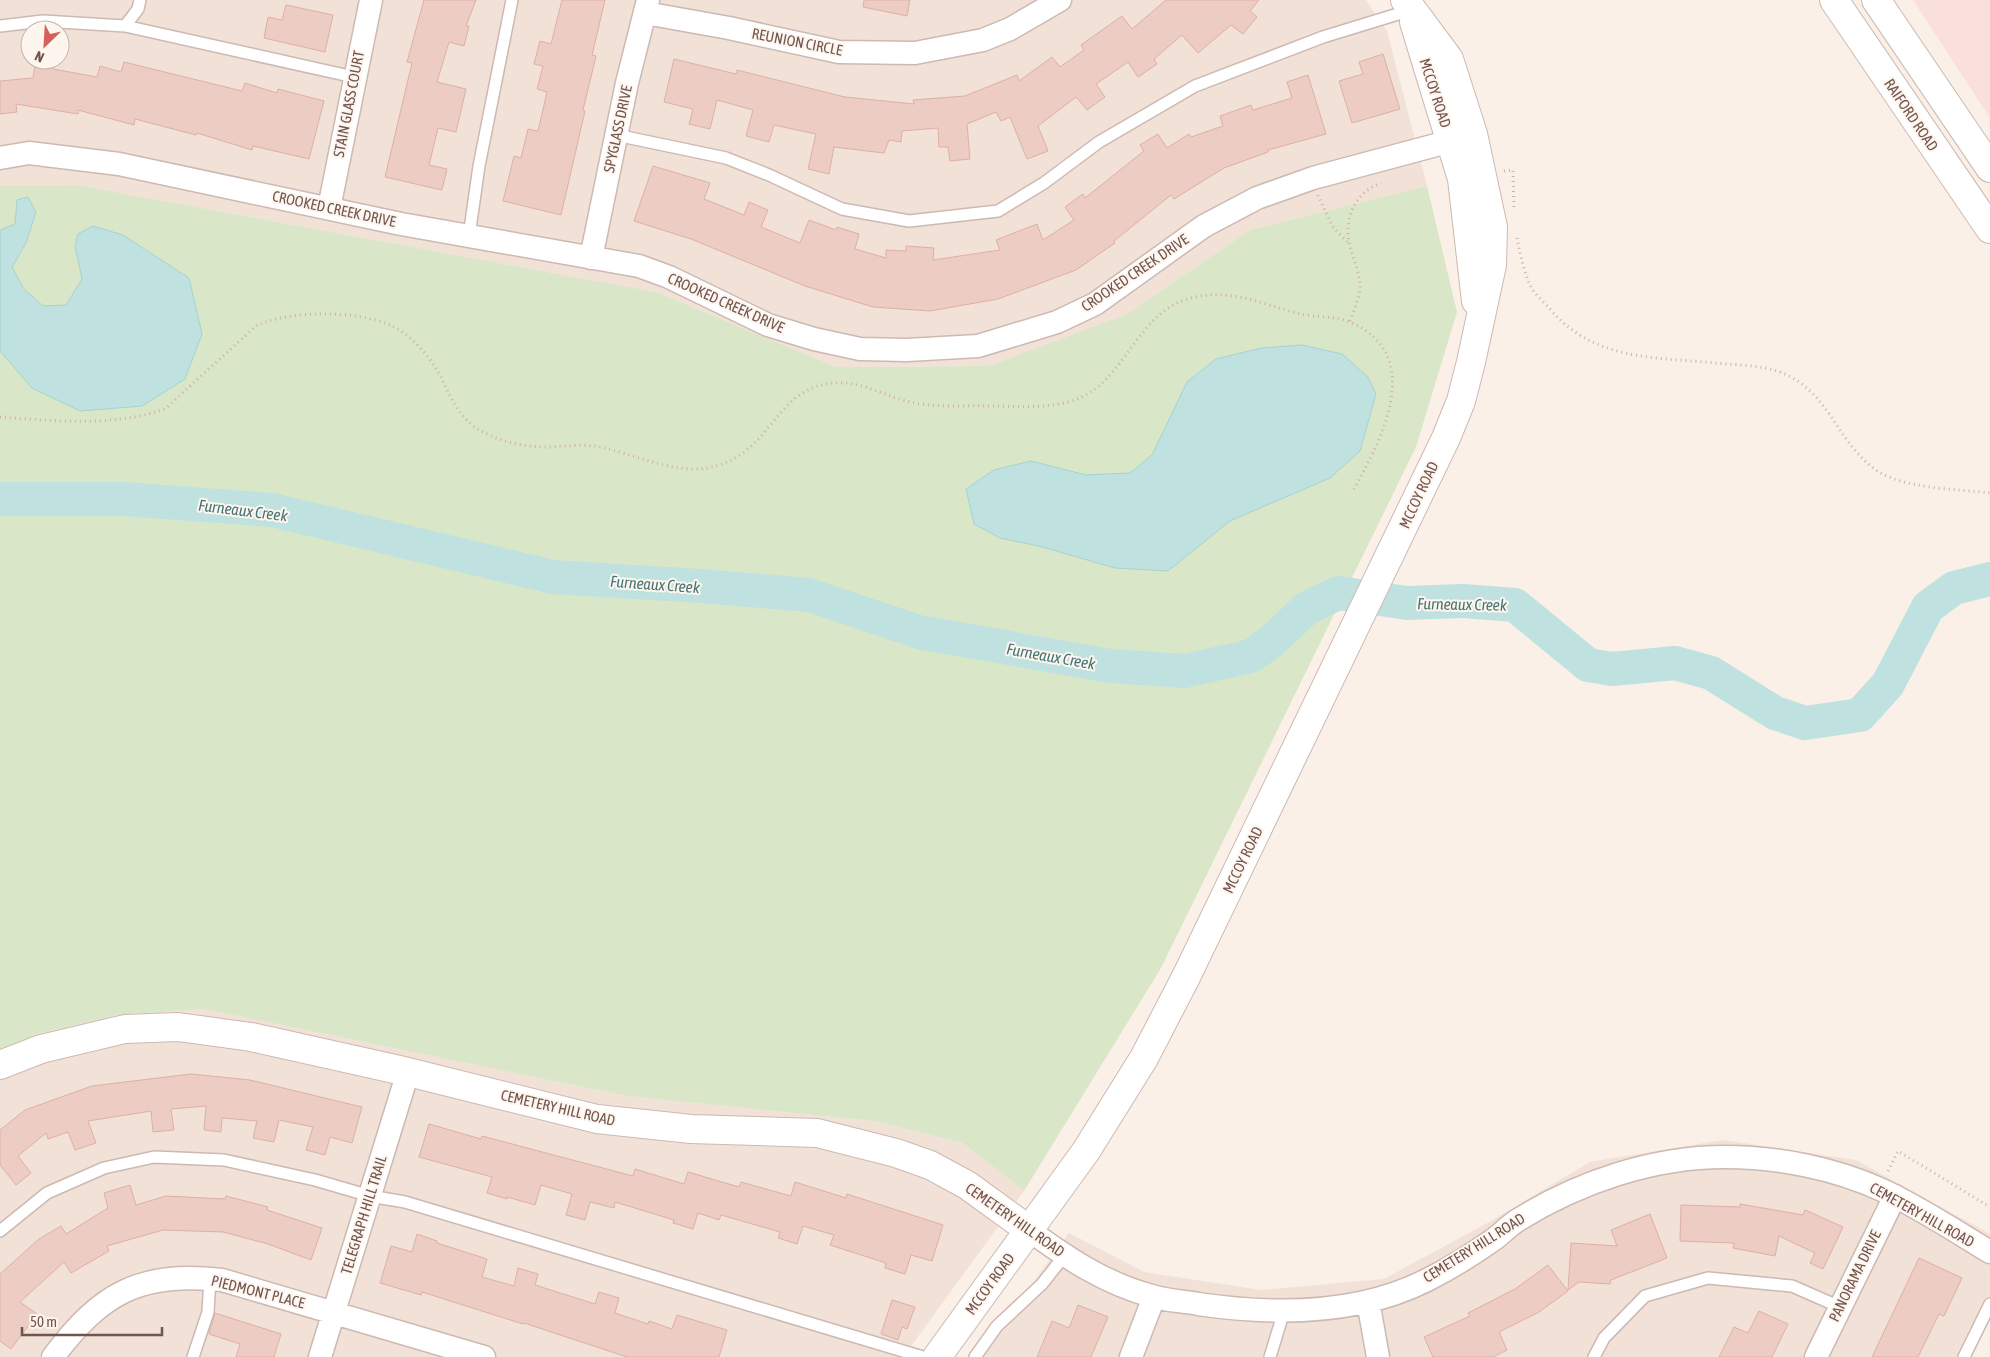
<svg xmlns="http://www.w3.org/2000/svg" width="1990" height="1357" viewBox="0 0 1990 1357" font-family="'Asap Condensed',sans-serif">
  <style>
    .residential { fill: #f1e1d7; fill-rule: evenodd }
    .commercial { fill: #f9e0dd }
    .green { fill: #dae6c8 }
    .water { fill: #bfe2e0; stroke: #a6d2d1 }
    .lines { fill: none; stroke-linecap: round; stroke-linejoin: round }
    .river { stroke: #bfe2e0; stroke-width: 34 }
    .building { fill: #edccc3; stroke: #ddb0a5 }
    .service-casing { stroke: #cdb9b2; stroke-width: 14 }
    .minor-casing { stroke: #cdb9b2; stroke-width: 25 }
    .tertiary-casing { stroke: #cdb9b2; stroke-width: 30 }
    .path { stroke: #d1afa6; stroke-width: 3; stroke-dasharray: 1 4; stroke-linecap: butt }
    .service { stroke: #fff; stroke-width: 11 }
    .minor { stroke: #fff; stroke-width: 22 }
    .tertiary { stroke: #fff; stroke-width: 28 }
    .labels { text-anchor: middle; stroke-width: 4; stroke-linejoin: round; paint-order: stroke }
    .street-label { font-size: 15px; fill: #71554f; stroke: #fdf5ee }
    .water-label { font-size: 16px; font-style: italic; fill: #447574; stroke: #fdf5ee }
  </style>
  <rect width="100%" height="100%" fill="#faf0e8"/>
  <path class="residential" d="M0,0H1366L1387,31L1427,186L1250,230L1127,314L989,366L836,367L656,292L77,185L0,186ZM30,30H60V60H30Z
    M204,1009L627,1096L874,1121L963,1143L1024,1191L903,1357H0V1053L36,1034L117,1015Z
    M1723,1140L1856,1160L1990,1234V1310L1968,1357H979L1069,1233L1144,1272L1261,1290L1384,1279L1491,1221L1590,1162Z"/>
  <path class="commercial" d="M1913,0H1990V118Z"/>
  <path class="green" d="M77,185L656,292L836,367L989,366L1127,314L1250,230L1427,186L1457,312L1416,447L1161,968L1024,1191L963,1143L874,1121L627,1096L204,1009L117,1015L36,1034L0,1053V186Z"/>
  <path class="water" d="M28,197L36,212L26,243L12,267L24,289L43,306L66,305L82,279L75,246L78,234L93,226L123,235L189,278L202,334L185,379L142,406L80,411L32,388L0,351V230L15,224L17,200Z
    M1302,345L1342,354L1368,377L1376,394L1360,451L1330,478L1230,521L1168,571L1115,568L1039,546L1000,538L974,524L966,489L994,470L1031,461L1086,475L1130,473L1152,455L1187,382L1216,359L1261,348Z"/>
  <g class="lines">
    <path class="river" d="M0,499H123L272,510L553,577L700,586L809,595L919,632L1110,666L1185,671L1251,656L1272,641L1307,608L1338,593L1407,603L1463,601L1515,605L1588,665L1612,669L1675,663L1711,673L1775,713L1805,723L1860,715L1888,684L1928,607L1954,588L1990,579"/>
  </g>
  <path class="building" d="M424,0H476L466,26H469L464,46L449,42L437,82L466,89L456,132L438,128L429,165L447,169L442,190L385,177L412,63L407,62Z
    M562,0H605L592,55L596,56L583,110L585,111L561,215L503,201L514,156L521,158L528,129L538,131L547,92L537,89L543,66L534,64L540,41L551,44Z
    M864,0H910L907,16L863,7Z
    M1166,0H1259L1250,11L1257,17L1243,34L1231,25L1198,53L1182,35L1154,59L1157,64L1138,77L1128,62L1096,84L1105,97L1087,110L1076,97L1038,126L1048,151L1027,159L1010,117L1001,121L996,112L967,124L970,159L950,161L948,147H939L938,128L902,131L901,142L889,140L884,153L834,147L829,174L808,169L816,134L774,125L769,142L746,136L753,110L717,100L710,129L689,124L693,109L664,102L674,59L736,74L737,70L845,97L914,104L913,100L965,96L1017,75L1019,81L1052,57L1060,67L1084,50L1081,45L1122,16L1132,29Z
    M286,5L333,15L325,52L264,38L268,17L282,20Z
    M1383,54L1400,109L1352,123L1339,81L1363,74L1359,62Z
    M36,60H55L53,69L97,77L100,66L121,72L124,62L242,91L245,83L277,93L278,89L324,101L309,159L253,146L252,150L197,133L196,135L135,119L134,125L78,110V114L16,104L17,112L0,114V81L33,78Z
    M1308,75L1326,134L1268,150V152L1224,168L1174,199L1171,195L1114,241L1115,243L1076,270L998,299L930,311L873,307L805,286L691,239L634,221L653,166L710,183L704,199L744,215L749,202L768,210L761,227L800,243L809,220L836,230L837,227L859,234L855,249L886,258V250L906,251V246L934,248L933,260L1000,250L996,240L1037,224L1043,240L1074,220L1065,207L1083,194L1085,198L1144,151L1140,145L1158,134L1167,148L1189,134L1191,137L1223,126L1220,116L1251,105L1253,110L1292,98L1287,82Z
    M191,1074L250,1080L362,1107L352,1143L330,1137L325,1155L306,1150L313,1127L279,1120L274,1142L253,1138L257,1121L222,1118L221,1132L204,1130L206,1106L171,1109L174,1130L153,1132L151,1111L88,1121L96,1143L75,1150L68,1132L48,1139L46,1133L18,1156L31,1173L16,1185L0,1165V1130L25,1110L92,1086Z
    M429,1124L481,1139L482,1136L633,1176L635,1169L684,1184L688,1172L739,1187L741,1182L791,1196L795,1182L846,1198L847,1194L943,1225L932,1261L911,1255L905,1274L885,1268L886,1263L830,1245L834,1235L803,1226L797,1244L778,1238L780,1232L721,1215L719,1220L698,1213L693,1229L673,1223L674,1220L615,1202L614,1208L590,1202L585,1220L566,1215L572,1194L541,1185L535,1205L507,1197V1199L487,1193L492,1177L419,1157Z
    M130,1185L136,1205L166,1196L225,1199L226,1196L268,1207L267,1210L322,1228L311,1260L268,1244L223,1232L163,1230L107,1246L109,1251L71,1273L64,1262L20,1302L37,1314L11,1349L0,1341V1274L39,1239L61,1226L66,1234L108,1208L104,1193Z
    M1740,1204L1803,1215L1805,1210L1843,1227L1823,1269L1810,1263L1815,1253L1779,1236L1775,1256L1733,1248L1734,1243L1680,1241L1681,1205L1740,1207Z
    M1650,1214L1667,1258L1611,1280L1610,1284L1579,1282L1568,1290L1571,1243L1617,1246L1611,1230Z
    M417,1234L437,1241V1243L487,1259L482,1277L514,1286L518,1268L538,1274L535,1285L595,1304L599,1292L619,1298L615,1313L648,1324L649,1321L672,1329L677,1315L727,1330L719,1357H627L524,1323L523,1324L422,1292L421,1295L380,1283L391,1246L412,1252Z
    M1919,1258L1962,1278L1944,1316L1939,1314L1918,1357H1872Z
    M1548,1265L1568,1291L1539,1312L1499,1332L1507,1350L1493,1357H1433L1424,1337L1470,1316L1468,1313L1515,1289Z
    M892,1300L915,1307L907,1329L902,1327L898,1340L881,1334Z
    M1078,1305L1108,1317L1091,1357H1037L1052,1321L1069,1328Z
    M1759,1311L1788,1324L1772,1357H1719L1734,1327L1748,1333Z
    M215,1313L281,1334L274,1357H236L240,1344L209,1334Z"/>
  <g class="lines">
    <g class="service-casing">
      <path id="service" d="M0,26L43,21L125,26L138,9L140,0
        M125,26L354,77
        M616,135L726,158L769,175L842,209L909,221L998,211L1044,183L1099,142L1195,86L1323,37L1411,10
        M469,236L479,166L512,0
        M0,1231L47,1193L104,1168L154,1157L224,1160L315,1180L370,1196L405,1202L923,1357
        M193,1357L208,1312L210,1279
        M975,1357L997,1326L1042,1284L1064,1256
        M1270,1357L1284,1311
        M1594,1357L1604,1338L1645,1296L1708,1278L1792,1286L1840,1307
        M1964,1357L1990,1304"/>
    </g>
    <g class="minor-casing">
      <path id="minor" d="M645,13L729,28L839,52L915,53L983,40L1010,29L1060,0
        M0,158L29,153L119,164L401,224L639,266L669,277L768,325L814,339L860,349L907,350L978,346L1057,322L1095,304L1204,226L1257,198L1313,178L1466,137
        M329,208L371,0
        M591,258L627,83L648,0
        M1029,1230C1067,1258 1106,1284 1152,1296C1167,1301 1183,1301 1198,1304C1273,1315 1358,1315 1427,1280C1449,1269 1470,1256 1490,1242C1500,1236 1508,1226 1518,1220C1579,1182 1653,1157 1725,1157C1777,1157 1834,1168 1882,1190C1919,1207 1955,1231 1990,1252
        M1368,1301L1378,1357
        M53,1357C101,1293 140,1271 222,1280L484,1357
        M320,1357L408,1072
        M1131,1357L1154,1297
        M1816,1357L1895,1196"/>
    </g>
    <g class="tertiary-casing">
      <path id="tertiary" d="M1834,0L1990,229
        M1876,0L1990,168
        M1414,22L1462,179L1476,301
        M0,1065L41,1049L125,1029L178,1027L251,1037L408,1072L597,1119L691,1129L817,1133L896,1153L930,1165L967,1185L1029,1230
        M937,1357L1086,1151L1144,1058L1186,977L1446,438L1461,401L1471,362L1492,265L1493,227L1473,134L1449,59L1405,0"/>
    </g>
    <path class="path" d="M1504,171L1513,170L1514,210
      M1318,195L1332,226L1349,244
      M1517,238C1520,254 1524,271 1530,285C1534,294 1544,302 1550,309C1594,361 1654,357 1716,363C1737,365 1760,365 1780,372C1830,391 1836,442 1876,470C1903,489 1958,489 1990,493
      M1350,321C1354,309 1361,296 1360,284C1359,271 1353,258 1350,246C1343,219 1355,192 1381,183
      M0,417C54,421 114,427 165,409L256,326C290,310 355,310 390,325C405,332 418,344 428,357C447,380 450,410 476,428C495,440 522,447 544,447C561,447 577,444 595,446C631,452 670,474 707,468C770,457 773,393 826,384C857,378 881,395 910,402C935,408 963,405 989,406C1014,406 1042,409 1068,402C1125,388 1134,312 1191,298C1228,288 1260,303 1296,313C1313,318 1335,315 1352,323C1427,357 1380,442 1353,491
      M1888,1171L1898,1151L1990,1207"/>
    <use href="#service" class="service"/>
    <use href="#minor" class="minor"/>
    <use href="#tertiary" class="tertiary"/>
  </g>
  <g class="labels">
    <g class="street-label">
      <text transform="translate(797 42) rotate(11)" y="5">REUNION CIRCLE</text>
      <text transform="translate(1435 93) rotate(72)" y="5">MCCOY ROAD</text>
      <text transform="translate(349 104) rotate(-79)" y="5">STAIN GLASS COURT</text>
      <text transform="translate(1911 115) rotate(56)" y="5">RAIFORD ROAD</text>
      <text transform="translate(618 129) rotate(-78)" y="5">SPYGLASS DRIVE</text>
      <text transform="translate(334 209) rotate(12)" y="5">CROOKED CREEK DRIVE</text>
      <text transform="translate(1135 273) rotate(-34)" y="5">CROOKED CREEK DRIVE</text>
      <text transform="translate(726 303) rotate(24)" y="5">CROOKED CREEK DRIVE</text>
      <text transform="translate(1419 495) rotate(-65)" y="5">MCCOY ROAD</text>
      <text transform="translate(1243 860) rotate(-64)" y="5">MCCOY ROAD</text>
      <text transform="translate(558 1108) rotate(13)" y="5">CEMETERY HILL ROAD</text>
      <text transform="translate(364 1215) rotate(-73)" y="5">TELEGRAPH HILL TRAIL</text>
      <text transform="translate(1922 1215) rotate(29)" y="5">CEMETERY HILL ROAD</text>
      <text transform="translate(1015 1220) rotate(35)" y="5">CEMETERY HILL ROAD</text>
      <text transform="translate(1474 1248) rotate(-32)" y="5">CEMETERY HILL ROAD</text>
      <text transform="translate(1855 1276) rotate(-64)" y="5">PANORAMA DRIVE</text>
      <text transform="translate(990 1284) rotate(-54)" y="5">MCCOY ROAD</text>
      <text transform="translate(258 1292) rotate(14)" y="5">PIEDMONT PLACE</text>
    </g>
    <g class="water-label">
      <text transform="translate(243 510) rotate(7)" y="6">Furneaux Creek</text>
      <text transform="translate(655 584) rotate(4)" y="6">Furneaux Creek</text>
      <text transform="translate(1462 604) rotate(1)" y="6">Furneaux Creek</text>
      <text transform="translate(1051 656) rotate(10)" y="6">Furneaux Creek</text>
    </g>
  </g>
  <g transform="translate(45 45) rotate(205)"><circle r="24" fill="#fdf5ee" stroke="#c5b5ae"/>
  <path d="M0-4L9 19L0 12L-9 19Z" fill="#d6605b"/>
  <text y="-8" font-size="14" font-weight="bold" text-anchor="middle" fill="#71554f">N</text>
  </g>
  <path d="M22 1327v8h140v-8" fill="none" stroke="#71554f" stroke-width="2.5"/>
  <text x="30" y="1327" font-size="15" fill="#71554f" stroke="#fdf5ee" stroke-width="4" paint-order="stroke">50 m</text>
</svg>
